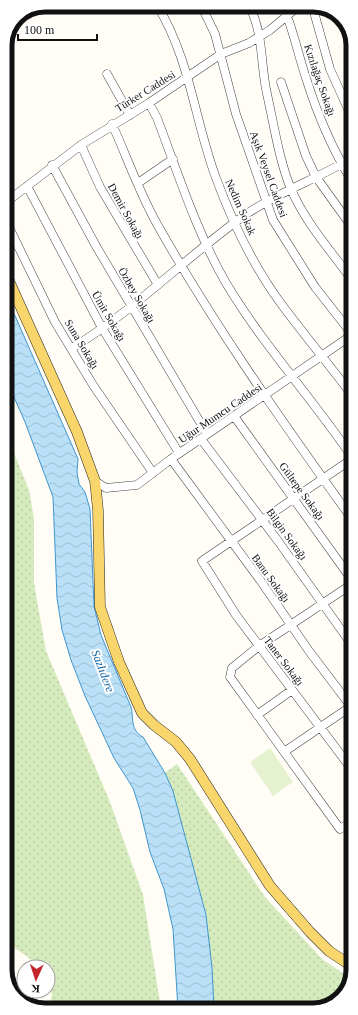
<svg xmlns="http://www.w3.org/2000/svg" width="358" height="1015" viewBox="0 0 358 1015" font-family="'Times New Roman',serif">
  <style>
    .grass { fill: url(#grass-dots) }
    .pitch { fill: #e6f2cf }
    .water { fill: url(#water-waves); stroke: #3f96cf }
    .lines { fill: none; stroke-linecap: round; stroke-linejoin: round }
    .minor-casing { stroke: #444; stroke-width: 9 }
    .major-casing { stroke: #222; stroke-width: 11 }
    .minor { stroke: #fff; stroke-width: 8 }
    .major { stroke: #f9d66b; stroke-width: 10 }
    .labels { text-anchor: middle; stroke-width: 4; stroke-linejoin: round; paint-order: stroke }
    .street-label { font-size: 11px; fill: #111; stroke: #fff }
    .water-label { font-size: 12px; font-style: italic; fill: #1768a6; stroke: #fff }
    .rim { fill: none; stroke: #111; stroke-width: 5 }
  </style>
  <defs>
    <pattern id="grass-dots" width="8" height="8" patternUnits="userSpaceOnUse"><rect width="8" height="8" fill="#d5ebbd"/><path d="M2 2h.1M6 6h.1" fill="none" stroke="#b6c8a1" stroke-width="1.8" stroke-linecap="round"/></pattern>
    <pattern id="water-waves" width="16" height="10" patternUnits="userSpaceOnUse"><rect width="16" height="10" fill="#b9e0f7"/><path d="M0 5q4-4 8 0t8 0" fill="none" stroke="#9ebfd3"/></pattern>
  </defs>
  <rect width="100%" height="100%" fill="#fffdf5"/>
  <path class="grass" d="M6,433L29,490L34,519V583L46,651L110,802L143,895L161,1009L47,1010L52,996L48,977V967H42L6,942Z
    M177,764L265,897L322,959L350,978L345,994L323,1009H214C211,952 201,896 185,841C179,818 175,795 165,773Z"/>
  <path class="pitch" d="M270,748L293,782L273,796L250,762Z"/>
  <path class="water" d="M5,293L78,459L77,472L79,484L85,492L90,509L94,606L101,635L131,707C134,719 130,730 143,737L165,773L173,791L206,915L212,968L214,1009H178L173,929L164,889L150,852L140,810L133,788L114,758L85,696L71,660L62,630L57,598L53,497L25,422L6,379Z"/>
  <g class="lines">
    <g class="minor-casing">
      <path id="minor" d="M157,5C191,61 194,119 216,178C233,224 256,271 285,309C307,338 330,366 352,395
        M201,5L215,34L236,114L273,220L315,287L352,334
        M249,5C264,35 260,62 267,94C274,125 279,160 291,189C305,222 331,251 352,280
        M283,5C293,29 298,54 306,78C317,113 332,149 352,181
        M312,5L330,69L352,118
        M107,74L130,115
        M281,82L306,156L316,177L352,227
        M149,103L157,118C178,173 196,231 226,283C263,345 312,398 352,457
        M112,124C127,157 139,192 157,224C215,327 283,423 352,519
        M81,145L100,187L158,285
        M52,165L96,246L207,434
        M138,183L173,159
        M27,186L102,328L179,453
        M5,203L81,145L149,103L221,54L249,43L270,30L300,5
        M5,219L55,322L93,385L153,473
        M72,348C134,311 186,257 245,215C278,192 317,179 352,158
        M234,416L352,580
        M201,439L278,541L352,645
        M171,459L260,580L309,651L353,709
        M352,459L202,561L236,615L353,771
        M95,481L106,488L137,485L171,459L352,335
        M352,584L259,646L232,668L230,677L340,829L353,821
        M257,715L292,690
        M284,752L353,705"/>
    </g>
    <g class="major-casing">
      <path id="major" d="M5,272L77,432L95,481L98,510L100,607L119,662L142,713L154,725L176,742L190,759L270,886L310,932L329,951L353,967"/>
    </g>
    <use href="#minor" class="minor"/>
    <use href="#major" class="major"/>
  </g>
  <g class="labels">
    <g class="street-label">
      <text transform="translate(320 80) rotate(71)" y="4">Kızılağaç Sokağı</text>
      <text transform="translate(145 91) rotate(-32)" y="4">Türker Caddesi</text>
      <text transform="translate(269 174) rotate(70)" y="4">Aşık Veysel Caddesi</text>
      <text transform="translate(241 207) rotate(66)" y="4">Nedim Sokak</text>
      <text transform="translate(126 211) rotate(61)" y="4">Demir Sokağı</text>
      <text transform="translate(137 295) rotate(60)" y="4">Özbey Sokağı</text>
      <text transform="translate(109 316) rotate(60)" y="4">Ümit Sokağı</text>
      <text transform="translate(82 344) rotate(59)" y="4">Suna Sokağı</text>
      <text transform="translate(220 413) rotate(-34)" y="4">Uğur Mumcu Caddesi</text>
      <text transform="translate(302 491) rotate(54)" y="4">Gültepe Sokağı</text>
      <text transform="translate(287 534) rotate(54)" y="4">Bilgin Sokağı</text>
      <text transform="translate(271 578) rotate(54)" y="4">Banu Sokağı</text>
      <text transform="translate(284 661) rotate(53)" y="4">Taner Sokağı</text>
    </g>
    <g class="water-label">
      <text transform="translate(103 671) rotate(69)" y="4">Sazlıdere</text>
    </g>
  </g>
  <path d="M0 0H358V1015H0ZM45 12H313A33 33 0 0 1 346 45V970A33 33 0 0 1 313 1003H45A33 33 0 0 1 12 970V45A33 33 0 0 1 45 12Z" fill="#fff" fill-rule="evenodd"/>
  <path class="rim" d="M45 12H313A33 33 0 0 1 346 45V970A33 33 0 0 1 313 1003H45A33 33 0 0 1 12 970V45A33 33 0 0 1 45 12Z"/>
  <g transform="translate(36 979) rotate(183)"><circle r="19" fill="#ffffff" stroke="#a0a0a0"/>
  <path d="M0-3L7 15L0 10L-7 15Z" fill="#c4262e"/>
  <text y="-6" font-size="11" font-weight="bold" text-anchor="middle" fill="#111111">K</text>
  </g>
  <path d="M18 34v6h79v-6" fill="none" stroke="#111111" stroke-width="2"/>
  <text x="24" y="34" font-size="12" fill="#111111" stroke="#ffffff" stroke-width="3" paint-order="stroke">100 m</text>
</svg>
